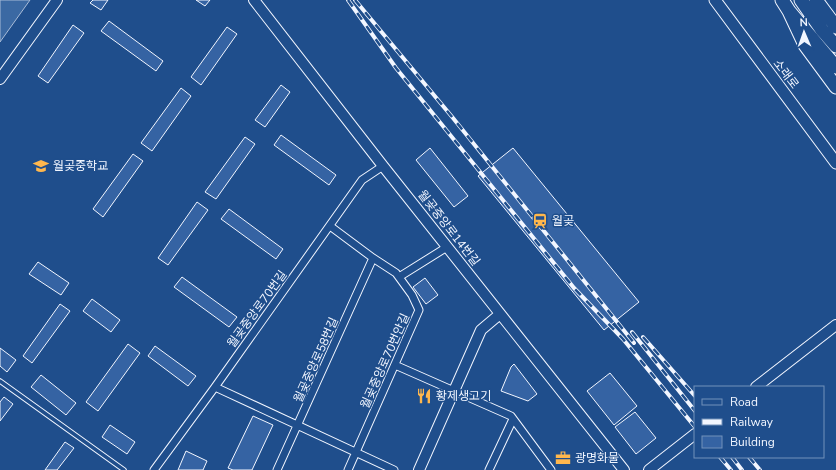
<svg xmlns="http://www.w3.org/2000/svg" width="836" height="470" viewBox="0 0 836 470" font-family="'Nunito Sans','Noto Sans KR',sans-serif">
  <style>
    .water { fill: #3b69a3; stroke: #a8bbd7 }
    .building { fill: #3563a3; stroke: #f2f6ff }
    .lines { fill: none; stroke-linecap: round; stroke-linejoin: round }
    .lane-casing { stroke: #f2f6ff; stroke-width: 5.5 }
    .street-casing { stroke: #f2f6ff; stroke-width: 9 }
    .secondary-casing { stroke: #f2f6ff; stroke-width: 12 }
    .primary-casing { stroke: #f2f6ff; stroke-width: 13 }
    .highway-casing { stroke: #f2f6ff; stroke-width: 15 }
    .lane { stroke: #1f4e8c; stroke-width: 3.5 }
    .street { stroke: #1f4e8c; stroke-width: 7 }
    .secondary { stroke: #1f4e8c; stroke-width: 10 }
    .primary { stroke: #1f4e8c; stroke-width: 11 }
    .highway { stroke: #1f4e8c; stroke-width: 13 }
    .rail-casing { stroke: #f2f6ff; stroke-width: 4 }
    .rail { stroke: #1f4e8c; stroke-width: 2.5; stroke-dasharray: 8; stroke-linecap: butt }
    .labels { text-anchor: middle; stroke-width: 3; stroke-linejoin: round; paint-order: stroke }
    .street-label { font-size: 12px; fill: #f2f6ff; stroke: #1f4e8c }
    .poi-label { font-size: 12px; fill: #f2f6ff; stroke: #1f4e8c; text-anchor: start }
  </style>
  <rect width="100%" height="100%" fill="#1f4e8c"/>
  <path class="water" d="M0,0H30L0,42Z"/>
  <path class="building" d="M93,0H108L101,10L90,3Z
    M196,0H210L205,6Z
    M109,21L163,61L156,71L101,31Z
    M73,25L84,33L48,83L38,76Z
    M227,27L237,34L201,85L191,77Z
    M281,85L290,92L265,127L255,120Z
    M181,88L191,96L152,151L141,143Z
    M281,135L336,175L329,185L274,145Z
    M245,137L255,144L216,199L205,192Z
    M430,148L468,196L454,207L416,160Z
    M513,148L639,302L604,330L478,176Z
    M133,154L143,161L103,217L93,209Z
    M197,202L208,210L168,265L158,258Z
    M229,209L283,249L276,259L221,219Z
    M38,262L69,283L61,295L29,274Z
    M182,277L237,317L229,327L174,287Z
    M425,278L438,295L426,304L413,287Z
    M92,299L120,320L111,332L83,311Z
    M60,304L70,311L32,363L23,356Z
    M128,344L140,353L98,411L86,402Z
    M155,346L196,376L188,386L148,356Z
    M0,348L16,360L7,372L0,366Z
    M514,364L537,394L528,401L501,391L511,367Z
    M610,373L637,406L614,425L587,391Z
    M41,375L76,403L66,415L31,387Z
    M4,397L13,404L0,421V402Z
    M635,412L656,438L636,454L615,427Z
    M253,416L273,425L252,470H233L228,468Z
    M110,425L135,442L127,454L102,437Z
    M65,442L74,448L57,470H45Z
    M186,451L207,461L203,470H178Z"/>
  <g class="lines">
    <g class="lane-casing">
      <path id="lane" d="M0,381L124,470"/>
    </g>
    <g class="street-casing">
      <path id="street" d="M330,226L373,258L396,273L412,295L419,310L348,470
        M399,277L447,247
        M395,365L511,416L551,470
        M215,387L394,470
        M154,470L215,387L362,180L383,166
        M277,470L373,258
        M489,470L513,419"/>
    </g>
    <g class="secondary-casing">
      <path id="secondary" d="M254,0L383,166L624,470
        M0,79L57,0
        M756,387L836,325
        M419,470L481,330L500,314
        M649,470L695,434"/>
    </g>
    <g class="primary-casing">
      <path id="primary" d="M715,0L836,163"/>
    </g>
    <g class="highway-casing">
      <path id="highway" d="M782,0L789,11L836,67
        M801,0L822,30L836,46
        M816,0L836,27
        M789,11L805,45L836,87"/>
    </g>
    <use href="#lane" class="lane"/>
    <use href="#street" class="street"/>
    <use href="#secondary" class="secondary"/>
    <use href="#primary" class="primary"/>
    <use href="#highway" class="highway"/>
    <g class="rail-casing">
      <path id="rail" d="M348,0L396,68L574,288L623,339L695,427
        M355,0L453,118L634,343
        M632,332L695,411
        M643,337L695,396
        M720,457L731,470
        M732,457L742,470
        M749,457L760,470"/>
    </g>
    <use href="#rail" class="rail"/>
  </g>
  <defs>
    <g id="school-bare" transform="scale(1.2)"><path d="M0-5L7-2L0 1L-7-2ZM-4 1L0 2.5L4 1V4Q0 6-4 4Z" fill="#ffb74d" stroke="#1f4e8c" stroke-width="2.5" paint-order="stroke"/></g>
    <g id="station-bare" transform="scale(1.2)"><path d="M-3-6H3Q5-6 5-4V2Q5 4 3 4L4.5 6H3L1.5 4h-3L-3 6H-4.5L-3 4Q-5 4-5 2V-4Q-5-6-3-6ZM-3.5-4v3h7v-3ZM-3.5 1v1.5H-2V1ZM2 1v1.5H3.5V1Z" fill="#ffb74d" stroke="#1f4e8c" stroke-width="2.5" paint-order="stroke"/></g>
    <g id="restaurant-bare" transform="scale(1.2)"><path d="M-5-6h1v4h1v-4h1v4h1v-4h1v5L-1.5 .5V6h-2V.5L-5-1ZM5-6V6H3V1.5H1.5Q1.5-4 5-6Z" fill="#ffb74d" stroke="#1f4e8c" stroke-width="2.5" paint-order="stroke"/></g>
    <g id="office-bare" transform="scale(1.2)"><path d="M-6-3h4V-5.5h4V-3h4V5H-6ZM-1-4.5V-3h2v-1.5ZM-6 0V1H6V0Z" fill="#ffb74d" stroke="#1f4e8c" stroke-width="2.5" paint-order="stroke"/></g>
  </defs>
  <g fill-rule="evenodd">
    <use href="#school-bare" x="41" y="166"/>
    <use href="#station-bare" x="540" y="221"/>
    <use href="#restaurant-bare" x="424" y="396"/>
    <use href="#office-bare" x="563" y="458"/>
  </g>
  <g class="labels">
    <g class="street-label">
      <text transform="translate(786 74) rotate(53)" y="4">소래로</text>
      <text transform="translate(449 228) rotate(52)" y="4">월곶중앙로14번길</text>
      <text transform="translate(257 309) rotate(-54)" y="4">월곶중앙로70번길</text>
      <text transform="translate(316 360) rotate(-66)" y="4">월곶중앙로58번길</text>
      <text transform="translate(385 361) rotate(-66)" y="4">월곶중앙로70번안길</text>
    </g>
    <g class="poi-label">
      <text x="53" y="170">월곶중학교</text>
      <text x="552" y="225">월곶</text>
      <text x="436" y="400">황제생고기</text>
      <text x="575" y="462">광명화물</text>
    </g>
  </g>
  <rect x="694" y="386" width="130" height="72" fill="#1f4e8c" stroke="#7391ba"/>
  <rect x="702" y="399" width="20" height="6" fill="#1f4e8c" stroke="#7391ba"/>
  <text x="730" y="406" font-size="12" fill="#f2f6ff">Road</text>
  <rect x="702" y="419" width="20" height="6" fill="#f2f6ff" stroke="#7391ba"/>
  <text x="730" y="426" font-size="12" fill="#f2f6ff">Railway</text>
  <rect x="702" y="436" width="20" height="12" fill="#3563a3" stroke="#7391ba"/>
  <text x="730" y="446" font-size="12" fill="#f2f6ff">Building</text>
  <g transform="translate(804 32) rotate(358)" stroke="#1f4e8c" stroke-width="3" paint-order="stroke">
  <path d="M0-3L7 15L0 10L-7 15Z" fill="#f2f6ff"/>
  <text y="-6" font-size="11" font-weight="bold" text-anchor="middle" fill="#f2f6ff">N</text>
  </g>
</svg>
